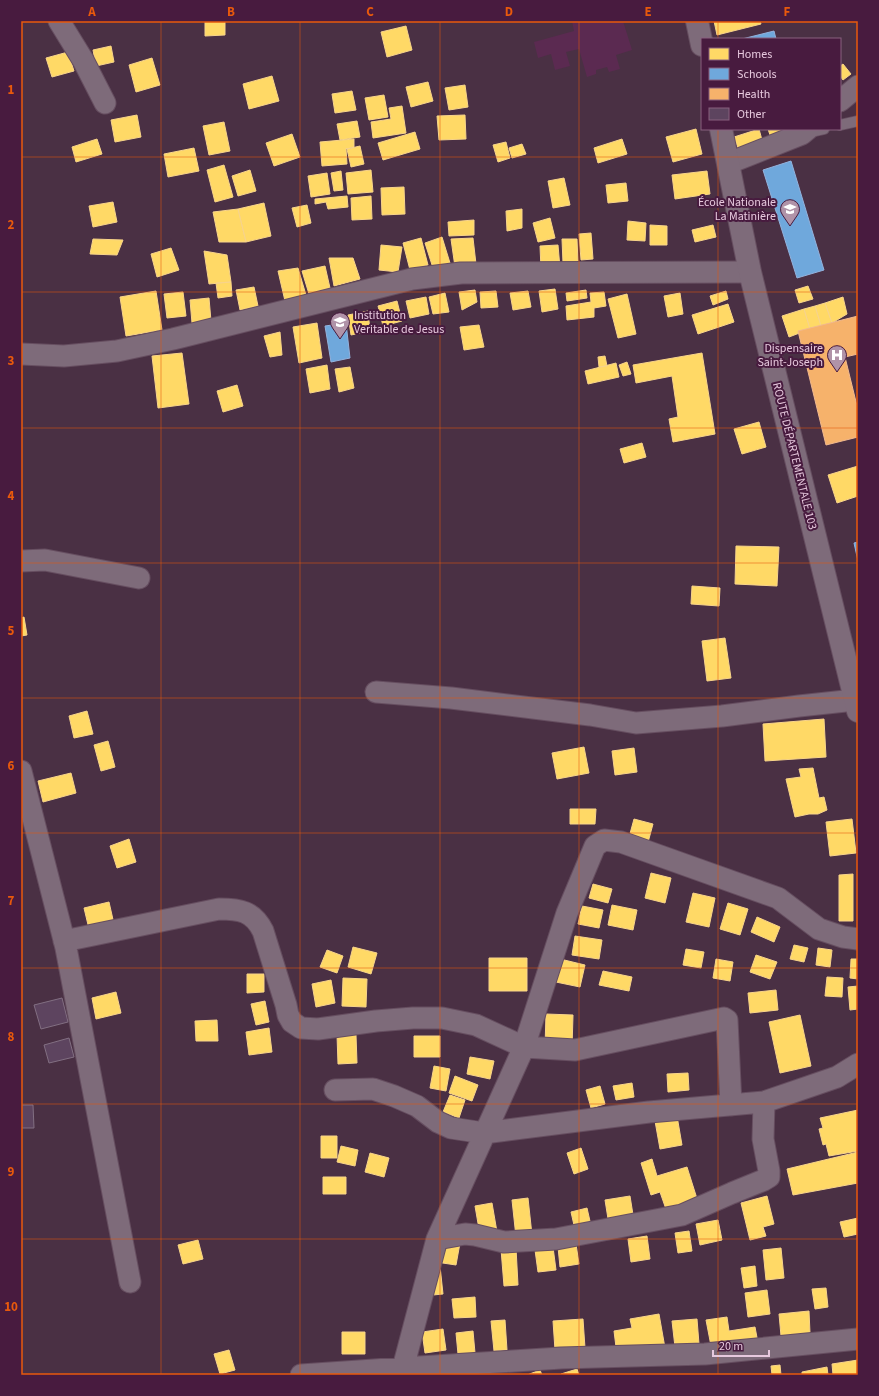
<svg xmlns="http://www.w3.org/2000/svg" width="879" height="1396" viewBox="0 0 879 1396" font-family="'Source Sans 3',sans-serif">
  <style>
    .built { fill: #5b2a51 }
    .homes { fill: #ffd966; stroke: #f8d48a }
    .schools { fill: #6fa8dc; stroke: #93b2dd }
    .health { fill: #f6b26b; stroke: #f2b98e }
    .building { fill: #5d445f; stroke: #826f82 }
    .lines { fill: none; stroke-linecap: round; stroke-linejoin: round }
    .service-casing { stroke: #664e60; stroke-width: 12 }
    .minor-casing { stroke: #664e60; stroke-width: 23 }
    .secondary-casing { stroke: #664e60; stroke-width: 24 }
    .service { stroke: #7e6b7a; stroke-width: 10 }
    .minor { stroke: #7e6b7a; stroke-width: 21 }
    .secondary { stroke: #7e6b7a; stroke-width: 22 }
    .grid { fill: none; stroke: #e8590c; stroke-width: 1; stroke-opacity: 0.55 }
    .labels { text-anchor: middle; stroke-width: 4; stroke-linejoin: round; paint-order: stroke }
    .poi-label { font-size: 12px; fill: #e7c9de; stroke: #481b3f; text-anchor: end }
    .street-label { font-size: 12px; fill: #e7c9de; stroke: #481b3f }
    .neatline { fill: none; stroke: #e8590c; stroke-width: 1.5 }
    .grid-label { font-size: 13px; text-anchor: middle; font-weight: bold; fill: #e8590c }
  </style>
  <rect width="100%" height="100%" fill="#4a3044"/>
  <path class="built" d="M572,21H623L632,50L616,55L620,69L609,72L607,67L596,70V74L587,77L579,49L566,52L570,66L555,70L551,54L538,58L534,42L574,31Z"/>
  <path class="homes" d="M205,21H225V35L205,36Z
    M714,21H760L761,24L717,35Z
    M406,26L412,50L387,57L381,32Z
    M111,46L114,62L96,66L93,50Z
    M68,52L74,71L52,77L46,58Z
    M152,58L160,85L136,92L129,65Z
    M843,64L851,74L843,80L840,76V66Z
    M272,76L279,101L249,109L243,84Z
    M428,82L433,101L411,107L406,87Z
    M465,85L468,107L449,110L445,88Z
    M352,91L356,110L335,113L332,94Z
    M384,95L388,117L369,120L365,98Z
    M402,106L406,133L373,138L371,122L391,119L389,108Z
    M137,115L141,137L115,142L111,120Z
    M465,115L466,139L439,140L437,116Z
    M357,121L360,137L340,140L337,124Z
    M224,122L230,151L209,155L203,126Z
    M696,129L702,154L673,162L666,137Z
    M759,129L762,140L738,148L734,137Z
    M768,129H788L770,135Z
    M415,132L420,149L383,160L378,143Z
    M292,134L300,157L274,166L266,143Z
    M97,139L102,154L76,162L72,147Z
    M354,139V147L347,149L346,148L347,164L322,166L320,142Z
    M622,139L627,154L598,163L594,148Z
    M506,142L510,158L498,162L493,145Z
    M522,144L526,154L512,158L509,148Z
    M360,146L364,164L351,167L347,149Z
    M194,148L199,171L168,177L164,154Z
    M224,165L233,197L215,202L207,170Z
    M250,170L256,191L238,196L232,176Z
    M371,170L373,192L348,194L346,173Z
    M341,171L343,190L334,191L331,173Z
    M707,171L710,194L675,199L672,175Z
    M327,173L330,194L311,197L308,176Z
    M564,178L570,205L553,208L548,181Z
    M626,183L628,201L608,203L606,185Z
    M404,187L405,214L382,215L381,188Z
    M347,196L348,207L328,209L326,202L315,204V199Z
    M371,196L372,219L352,220L351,198Z
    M113,202L117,222L93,227L89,206Z
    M264,203L271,236L246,242L238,209Z
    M307,205L311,223L297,227L292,208Z
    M238,209L246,242H219L213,212Z
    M522,209V228L507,231L506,211Z
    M550,218L555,238L538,242L533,223Z
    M474,220V235L449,236L448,222Z
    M628,221L646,223L645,241L627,240Z
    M650,225L667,226V245H650Z
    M713,225L716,237L695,242L692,230Z
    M591,233L593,259L581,260L579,234Z
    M442,237L450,263L433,268L425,243Z
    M421,238L428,265L410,270L403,243Z
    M473,238L476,264L455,267L451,239Z
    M93,239L123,240L117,255L90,254Z
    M562,239H577L578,263H563Z
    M381,245L402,247L398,272L379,270Z
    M558,245L560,268L541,269L540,246Z
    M171,248L179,270L157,277L151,254Z
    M204,251L227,255L231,282L209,284Z
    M329,258H353L360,279L334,286Z
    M325,266L330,288L309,294L302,271Z
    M298,268L306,295L285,301L278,271Z
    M231,282L232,296L218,298L216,283Z
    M808,286L813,299L799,303L795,290Z
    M254,287L258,306L240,310L236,290Z
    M555,289L558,309L542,312L539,291Z
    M475,290L477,302L462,310L459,292Z
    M586,290L587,298L567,301L566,293Z
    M156,291L162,330L126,336L120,297Z
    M496,291L498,307L481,308L480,292Z
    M528,291L531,307L513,310L510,293Z
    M726,291L728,299L713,305L710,296Z
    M183,292L186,316L167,318L164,294Z
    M604,292L606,306L594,308V317L567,320L566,306L591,302L590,293Z
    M445,293L449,312L433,314L429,297Z
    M680,293L683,314L668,317L664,296Z
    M627,294L636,334L618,338L608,299Z
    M426,297L429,314L410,318L406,301Z
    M843,297L847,314L832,323L825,303Z
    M209,298L211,321L192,323L190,300Z
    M397,301L402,321L383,326L378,306Z
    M825,303L832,323L821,326L815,306Z
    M728,304L734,322L698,334L692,315Z
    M815,306L821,326L810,329L804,309Z
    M804,309L810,329L789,337L782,316Z
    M368,311L370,331L351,335L348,315Z
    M317,323L322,358L299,363L293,327Z
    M479,325L484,347L464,350L460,327Z
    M280,332L282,355L270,357L264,336Z
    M182,353L189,404L158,408L152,356Z
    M702,353L715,434L673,442L669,419L678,417L672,376L636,383L633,365Z
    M605,356L607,366L599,367L598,357Z
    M627,362L631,374L623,376L619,365Z
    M616,363L619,377L588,384L585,371Z
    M327,365L330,389L310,393L306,369Z
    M350,367L354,388L339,392L335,369Z
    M237,385L243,406L223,412L217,391Z
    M759,422L766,447L742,454L734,429Z
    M642,443L646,457L624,463L620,449Z
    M858,466V496L837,503L828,475Z
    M736,546L779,547L777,586L735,584Z
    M692,586L720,588L719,606L691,604Z
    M24,617L27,635L21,636V618Z
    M725,638L731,678L707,681L702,641Z
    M87,711L93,734L74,738L69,716Z
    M824,719L826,757L765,761L763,724Z
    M108,741L115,767L101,771L94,745Z
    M584,747L589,773L557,779L552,753Z
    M634,748L637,772L615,775L612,751Z
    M813,768L819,798L824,797L827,810L818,814H809L795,817L786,779L801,777L799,769Z
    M71,773L76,793L43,802L38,781Z
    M570,809H596L595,824H570Z
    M634,819L653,824L647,846L628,841Z
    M852,819L856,853L830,856L826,822Z
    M129,839L136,862L117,868L110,846Z
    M651,873L671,878L665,903L645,898Z
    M853,874V921H839V875Z
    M593,884L612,889L608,903L589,898Z
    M693,893L715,898L709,927L686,922Z
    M109,902L114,924L89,929L84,908Z
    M728,903L748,909L740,935L720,929Z
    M612,905L637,910L633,930L608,925Z
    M582,906L603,910L599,928L578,924Z
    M757,917L780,927L774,942L751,932Z
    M575,936L602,940L599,959L572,955Z
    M794,945L808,948L804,962L790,959Z
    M353,947L377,953L371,974L348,967Z
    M818,948L832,950L830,967L816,965Z
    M686,949L704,952L701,968L683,965Z
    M327,950L343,956L337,973L320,967Z
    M756,955L777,962L770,979L750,972Z
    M489,958H527V991H489Z
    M556,958L585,965L580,987L551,981Z
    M716,959L733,962L730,981L713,978Z
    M851,959H858V979L850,978Z
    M603,971L632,977L629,991L599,985Z
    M247,974H264V992L247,993Z
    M827,977L843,978L842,997L825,996Z
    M343,978L367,979L366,1007L342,1006Z
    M331,980L335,1003L316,1007L312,984Z
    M858,986V1009L850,1010L848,987Z
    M776,990L778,1010L750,1013L748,993Z
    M116,992L121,1013L96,1019L92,998Z
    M265,1001L269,1022L256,1025L251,1004Z
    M546,1014L573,1015L572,1048L545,1047Z
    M800,1015L811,1066L780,1073L769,1022Z
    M217,1020L218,1041H196L195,1021Z
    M269,1028L272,1052L249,1055L246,1032Z
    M337,1035H356L357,1063L338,1064Z
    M414,1036H440V1057H414Z
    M470,1057L494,1061L490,1079L467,1074Z
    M434,1066L450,1069L446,1091L430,1088Z
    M688,1073L689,1090L668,1092L667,1074Z
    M455,1076L478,1085L472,1101L449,1093Z
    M632,1083L634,1097L616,1100L613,1086Z
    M600,1086L605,1104L591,1108L586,1090Z
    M450,1095L465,1100L459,1118L443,1112Z
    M858,1110V1151L829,1156L826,1144L823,1145L819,1129L823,1128L820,1118Z
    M677,1116L682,1145L660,1149L655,1121Z
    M321,1136H337V1158H321Z
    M341,1146L358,1150L355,1166L337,1162Z
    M581,1148L588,1169L574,1174L567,1153Z
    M858,1152V1183L793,1195L787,1169Z
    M370,1153L389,1158L384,1177L365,1172Z
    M652,1159L657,1176L687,1167L699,1205L668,1215L660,1192L651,1195L641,1163Z
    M323,1177H346V1194H323Z
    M630,1196L634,1221L609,1225L605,1200Z
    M767,1196L774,1224L763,1227L766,1236L750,1240L741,1203Z
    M528,1198L532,1235L516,1237L512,1200Z
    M492,1203L497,1232L480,1235L475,1206Z
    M587,1208L592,1230L576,1234L571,1212Z
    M858,1218V1234L844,1237L840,1222Z
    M718,1220L722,1240L700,1245L696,1224Z
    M689,1231L692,1251L678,1253L675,1233Z
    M647,1236L650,1259L631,1262L628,1239Z
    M198,1240L203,1259L183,1264L178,1245Z
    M440,1240L460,1243L456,1265L436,1262Z
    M576,1244L579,1264L560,1267L558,1247Z
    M553,1247L556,1270L538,1272L535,1250Z
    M516,1248L518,1285L504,1286L501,1249Z
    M781,1248L784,1278L766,1280L763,1250Z
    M440,1266L443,1294L433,1295Z
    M755,1266L757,1286L744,1288L741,1268Z
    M826,1288L828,1307L815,1309L812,1289Z
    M767,1290L770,1314L748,1317L745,1293Z
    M475,1297L476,1317L454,1318L452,1299Z
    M809,1311L810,1333L781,1336L779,1314Z
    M659,1314L665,1348L617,1355L614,1331L632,1328L630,1319Z
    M727,1317L729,1331L755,1327L758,1343L712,1351L706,1320Z
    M583,1319L585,1348L555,1350L553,1321Z
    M697,1319L699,1344L675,1347L672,1321Z
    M505,1320L507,1350L494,1351L491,1321Z
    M443,1329L446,1350L425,1353L422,1332Z
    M473,1331L475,1353L458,1354L456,1333Z
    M342,1332H365V1354H342Z
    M229,1350L235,1370L220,1374L214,1354Z
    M858,1360V1375H833L832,1364Z
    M780,1365L781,1375H772L771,1366Z
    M827,1367L828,1375H802V1372Z
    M577,1369L579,1375H562L561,1374Z
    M540,1370L542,1375H527Z"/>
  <path class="schools" d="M774,31L776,39H742Z
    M791,161L824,270L797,278L763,170Z
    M346,323L350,358L331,362L325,326Z
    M858,542V561L854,543Z"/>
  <path class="health" d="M858,316V354L845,357L858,410V437L826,445L798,331Z"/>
  <path class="building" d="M62,998L68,1022L41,1029L34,1005Z
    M69,1038L74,1057L49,1063L44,1045Z
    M21,1105H33L34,1128H21Z"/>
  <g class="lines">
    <g class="service-casing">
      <path id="service" d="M840,125L858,121
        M806,133L824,129"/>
    </g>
    <g class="minor-casing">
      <path id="minor" d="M59,21L83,60L105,103
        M840,101L858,86
        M729,163L802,134L808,129
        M21,354L64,356L117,351L173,339L412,279L461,273L750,272
        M21,561L45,560L139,578
        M376,692L451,698L590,715L636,723L722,716L799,706L855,700
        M21,771L66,948L130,1282
        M64,941L219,909C240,909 253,911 263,931L286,1005L288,1015L292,1022L301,1028L318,1029L376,1021L413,1018H442L476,1025L524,1047L567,913L595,846L604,840L621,842L778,898L819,929L843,937L858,939
        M335,1090L373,1089L394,1096L417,1106L438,1122L451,1128L484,1133L649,1112L764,1102L837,1077L858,1064
        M731,1105L727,1020L724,1018L575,1050L524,1047L437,1239L403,1368L561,1358L705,1354L858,1339
        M437,1239L465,1234L475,1235L504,1242L556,1239L682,1215L732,1193L764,1180L769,1177V1171L763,1139L764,1102
        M301,1375L403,1368L406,1375"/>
    </g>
    <g class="secondary-casing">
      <path id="secondary" d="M697,21L702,45
        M721,129L750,272L858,711"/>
    </g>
    <use href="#service" class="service"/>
    <use href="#minor" class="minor"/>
    <use href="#secondary" class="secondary"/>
  </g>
  <path class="grid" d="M161,21V1375M300,21V1375M440,21V1375M579,21V1375M718,21V39M718,129V1375M21,157H858M21,292H858M21,428H858M21,563H858M21,698H858M21,833H858M21,968H858M21,1104H858M21,1239H858"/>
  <defs>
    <g id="school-pin" transform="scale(1)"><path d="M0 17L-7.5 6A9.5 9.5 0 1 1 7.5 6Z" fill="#b093a8" stroke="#481b3f"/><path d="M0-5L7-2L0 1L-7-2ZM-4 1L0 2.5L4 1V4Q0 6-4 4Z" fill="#fff"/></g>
    <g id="hospital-pin" transform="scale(1)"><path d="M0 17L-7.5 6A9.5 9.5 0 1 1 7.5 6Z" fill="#b093a8" stroke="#481b3f"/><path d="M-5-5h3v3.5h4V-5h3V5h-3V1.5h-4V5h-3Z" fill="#fff"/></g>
  </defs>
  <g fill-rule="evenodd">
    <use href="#school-pin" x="790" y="209"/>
    <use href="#school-pin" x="340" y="322"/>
    <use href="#hospital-pin" x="837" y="355"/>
  </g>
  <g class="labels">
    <g class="poi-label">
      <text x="776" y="206">École Nationale<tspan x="776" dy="14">La Matinière</tspan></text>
      <text x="354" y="319" text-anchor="start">Institution<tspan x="354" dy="14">Veritable de Jesus</tspan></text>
      <text x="823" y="352">Dispensaire<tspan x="823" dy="14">Saint-Joseph</tspan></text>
    </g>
    <g class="street-label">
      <text transform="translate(795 456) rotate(76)" y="4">ROUTE DÉPARTEMENTALE 103</text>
    </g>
  </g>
  <rect width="879" height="1396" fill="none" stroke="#481b3f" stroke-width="44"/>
  <rect x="701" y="38" width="140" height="92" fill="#481b3f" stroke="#88617f"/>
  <rect x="709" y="48" width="20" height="12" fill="#ffd966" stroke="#88617f"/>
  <text x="737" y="58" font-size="12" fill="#e7c9de">Homes</text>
  <rect x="709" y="68" width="20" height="12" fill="#6fa8dc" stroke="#88617f"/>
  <text x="737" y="78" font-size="12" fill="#e7c9de">Schools</text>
  <rect x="709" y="88" width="20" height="12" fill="#f6b26b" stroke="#88617f"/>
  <text x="737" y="98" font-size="12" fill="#e7c9de">Health</text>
  <rect x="709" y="108" width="20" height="12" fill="#5d445f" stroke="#88617f"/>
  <text x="737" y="118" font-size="12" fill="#e7c9de">Other</text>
  <path d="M713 1350v6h56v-6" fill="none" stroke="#e7c9de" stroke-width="2"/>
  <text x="719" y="1350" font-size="12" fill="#e7c9de" stroke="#481b3f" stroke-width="3" paint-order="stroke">20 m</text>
  <rect x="22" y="22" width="835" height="1352" class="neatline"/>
  <g class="grid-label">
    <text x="92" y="16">A</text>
    <text x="231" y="16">B</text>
    <text x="370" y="16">C</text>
    <text x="509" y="16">D</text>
    <text x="648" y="16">E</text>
    <text x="787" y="16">F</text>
    <text x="11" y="94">1</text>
    <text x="11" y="229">2</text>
    <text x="11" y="365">3</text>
    <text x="11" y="500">4</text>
    <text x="11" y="635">5</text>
    <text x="11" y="770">6</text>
    <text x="11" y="905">7</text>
    <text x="11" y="1041">8</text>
    <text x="11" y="1176">9</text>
    <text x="11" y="1311">10</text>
  </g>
</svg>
